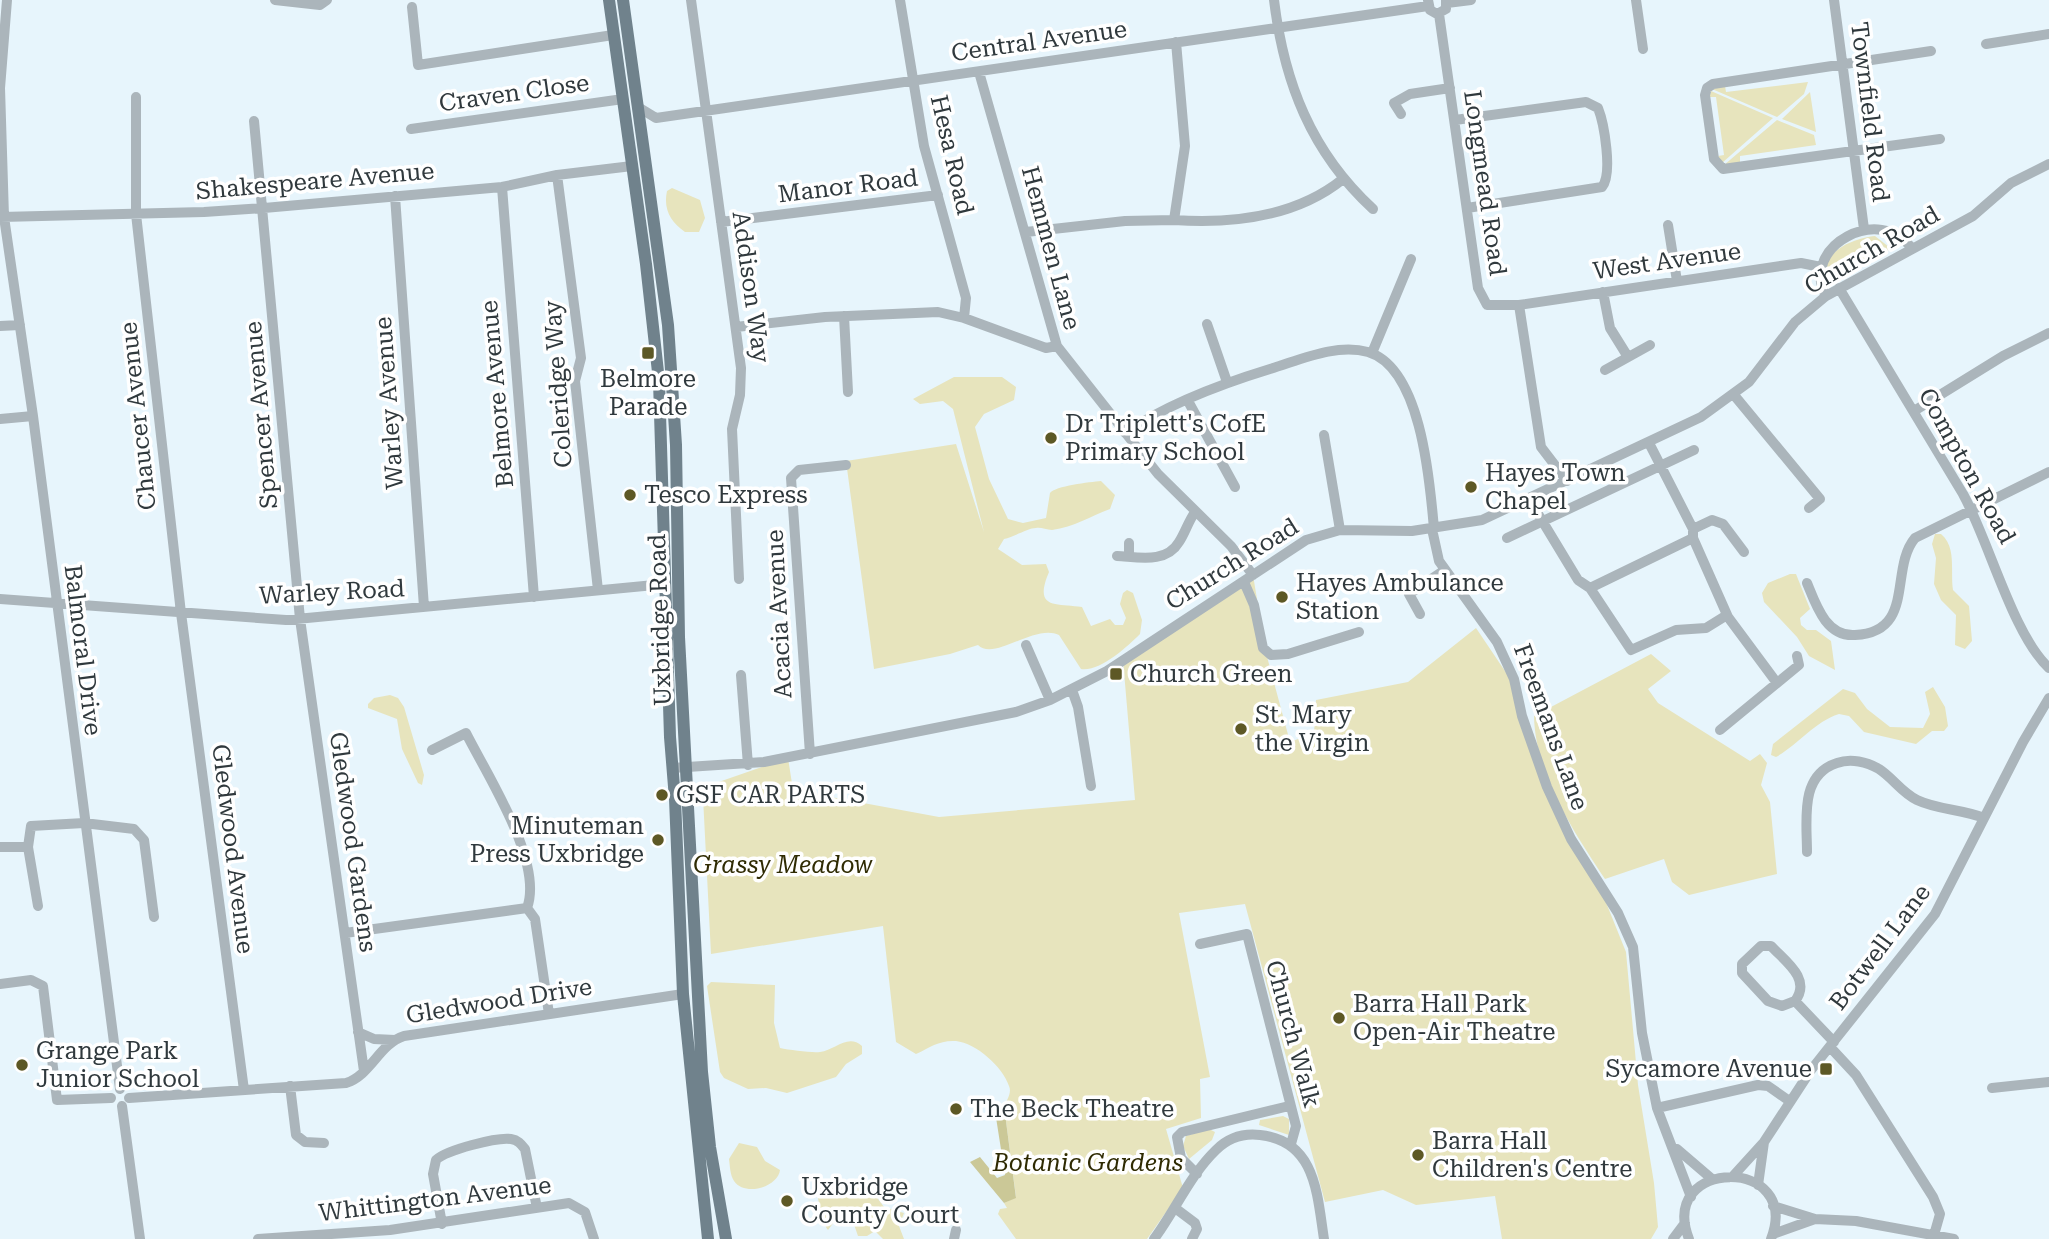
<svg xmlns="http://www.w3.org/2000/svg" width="2049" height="1239" viewBox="0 0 2049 1239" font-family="'Roboto Serif',serif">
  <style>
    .green { fill: #e7e4bd }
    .water { fill: #cbc897 }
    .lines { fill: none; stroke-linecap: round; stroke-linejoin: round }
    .minor { stroke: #abb5bb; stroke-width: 10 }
    .major { stroke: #70828c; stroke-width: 12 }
    .poi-dot { fill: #5d5825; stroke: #fff; stroke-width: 2.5 }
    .labels { text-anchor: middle; stroke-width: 7; stroke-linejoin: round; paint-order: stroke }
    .street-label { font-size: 24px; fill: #30393d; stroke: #fff }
    .poi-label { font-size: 24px; fill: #30393d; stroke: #fff; text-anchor: start }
    .park-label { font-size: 24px; font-style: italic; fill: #2f2b03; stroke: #fff }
  </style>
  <rect width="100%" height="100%" fill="#e7f5fc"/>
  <path class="green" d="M1808,82L1804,94L1777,117L1712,89L1725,86L1726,92Z
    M1711,91L1773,118L1722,163L1718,156L1724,155L1716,97H1709Z
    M1810,92L1816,132L1782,119Z
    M1777,120L1814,135L1816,145L1740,156V164L1724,165Z
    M672,188L700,200L705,218L699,232H685C671,222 663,210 667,191Z
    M1875,236L1889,247L1888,251L1836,280L1828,278C1819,251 1855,238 1875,236Z
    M954,377H1002L1016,387L1014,400L984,414L975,427L989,479L1008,519L1023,523L1046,518L1050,493C1055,486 1090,482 1101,481L1115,495L1110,509C1091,516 1074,527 1052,530C1046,530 1041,527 1036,528C1028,528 1014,537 1004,539L998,549L1022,565L1046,564L1049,572C1033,610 1056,603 1082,607L1091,626L1110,619L1115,625H1123L1126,618L1120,604L1123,593L1127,590L1133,593L1142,620L1140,634C1127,647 1100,672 1081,669L1059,635C1035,623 994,662 978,645L950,654L874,669L846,461L956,444L984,532L953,409L943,401L920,404L913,399Z
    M1935,534H1941C1957,547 1950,572 1953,590L1969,606L1972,641L1965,649L1955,645L1956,615L1941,600L1934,584L1936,558L1932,544Z
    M1790,574H1796L1810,609L1800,618L1801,625L1807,630H1816L1831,641L1835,670L1809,656L1797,637L1764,602L1762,593L1768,583Z
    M1253,575L1266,653L1290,742L1314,733L1316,700L1408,682L1476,628L1511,680L1522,730L1605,900L1626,952L1638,1085L1654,1183L1658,1227L1651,1239H1502L1495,1196L1416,1205L1383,1190L1325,1202L1245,904L1179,913L1210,1077L1200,1079L1201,1118L1166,1129L1183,1188L1147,1239H1016L998,1214L1000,1209L1007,1208L1004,1203L1016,1197L1004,1106C1007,1100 1012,1093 1009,1086C1003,1067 976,1043 956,1041C939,1040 931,1047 916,1054L896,1042L883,926L711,954L703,797L710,785L788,758L793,790L939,817L1135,800L1123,660Z
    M1651,654L1671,671L1648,689L1658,703L1750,761L1760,754L1767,763L1761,785L1770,802L1777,874L1689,895L1672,882L1664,859L1605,879C1574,832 1535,774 1534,716Z
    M1933,687L1945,707L1948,726L1944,731H1932L1916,744L1864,732L1849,716L1839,714C1814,722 1798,745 1776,757L1771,755L1773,744L1843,689L1855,693L1867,709L1890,727L1923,728L1930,714L1925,692Z
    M390,695L398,698L404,707L424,775L422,785L418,783L402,749L397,719L368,708V704L374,698Z
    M711,982L775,985L774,1023L780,1048C790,1050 812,1053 820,1052C835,1050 848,1033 862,1046V1054L846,1064L836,1077L787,1093L766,1088L748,1089L724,1078L720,1072L707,986Z
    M1283,1116L1289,1119V1135L1259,1125L1260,1120Z
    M1209,1129L1215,1132L1212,1140L1189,1159L1183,1146L1186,1136Z
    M739,1143L757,1147L765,1161L780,1170C778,1187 745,1197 734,1181C730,1175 730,1166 729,1159Z
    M818,1180L832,1185L859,1184L870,1188L884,1207L904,1213L899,1226L904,1239H883L875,1231L867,1236H858L850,1213L837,1218L828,1230C822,1223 818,1196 815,1185Z"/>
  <path class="water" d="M1004,1106L1016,1198L1004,1203L970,1162L980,1157L997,1178L1005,1175L995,1111Z"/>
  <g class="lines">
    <path class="minor" d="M7,0L0,88L4,217L33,416L120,1089
      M275,0L320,5L327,0
      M691,0L741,368L740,395L732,429L739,579
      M900,0L924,146L966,298L964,318
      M1274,0C1284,82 1311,152 1373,209
      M1428,0L1430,10L1437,14L1446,9V0
      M1636,0L1643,49
      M1834,0L1864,229
      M1447,3L1471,0
      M412,7L418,65L613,35
      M1439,14L1478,288L1487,305H1519L1801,263L1821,267
      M1986,44L2049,34
      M1931,51L1713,84L1707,88L1705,95L1714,159L1723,169L1940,139
      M979,72L1057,346L1158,474L1231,546L1253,575
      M136,97V214L181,613L244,1090
      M638,107L656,118L1428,6
      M1401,114L1394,103L1410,94L1450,88
      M1455,120L1586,102L1598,108C1604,123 1613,174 1602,187L1467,208
      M254,121L300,619L364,1071
      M411,129L623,99
      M557,175L581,358L575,381L598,590
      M502,187L534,597
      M395,196L424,607
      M1,217L204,212L264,208L502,187L557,175L632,166
      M1174,220C1233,224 1296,217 1343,179
      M721,222L938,195
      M1668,225L1677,281
      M1026,232L1125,221L1174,220L1185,146L1176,42
      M1839,288L1963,494C1989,541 2013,635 2049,668
      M1603,292L1610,328L1628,357
      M1826,296C1799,246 1881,203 1912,249
      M1519,305L1541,447L1567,481
      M844,316L848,392
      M1207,324L1227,382
      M0,326L20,325
      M736,327L825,317L938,312L964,318L1046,348L1057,346
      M1372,353L1411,259
      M1605,370L1650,345
      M1734,395L1820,499L1809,508
      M1188,401L1235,487
      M1914,411L2003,356L2049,333
      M0,419L33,416
      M1125,433C1167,404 1221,384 1270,369C1300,360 1336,343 1368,352C1422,368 1430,484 1434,529
      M1324,435L1340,530
      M1649,443L1693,529V538L1728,617L1777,683
      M1529,499L1578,580L1590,588L1631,650L1676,630L1706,628L1727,615
      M1432,529L1439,561L1497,642L1514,679L1522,716L1547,787L1571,839L1618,913L1633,947L1642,1033L1657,1108L1691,1197
      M1693,529L1712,520L1723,524L1744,552
      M1507,538L1694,450
      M1117,556C1138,557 1166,564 1179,542C1185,533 1188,522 1195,512
      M1129,557V543
      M1244,582L1254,605L1263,648L1271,655L1288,654L1359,632
      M1807,583C1816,605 1826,637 1855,635C1916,632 1889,569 1915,538L2049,472
      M1590,588L1693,538
      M0,599L286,620L665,584
      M1420,614L1409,594L1445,570
      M1026,645L1050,700
      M741,675L748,765
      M1072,690L1078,707L1091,786
      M1720,730L1799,665L1797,656
      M432,750L466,733C487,775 544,862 527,908
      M810,754L791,478L799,470L846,465
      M672,768L764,762L1016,712L1050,700L1107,671L1306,540L1340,530L1412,531L1482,520L1701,417L1749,382L1795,322L1826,296L1973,216L2011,183L2049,164
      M0,847H28L31,826L84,823L134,829L144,840L154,917
      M28,847L38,906
      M1807,852C1807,821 1799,775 1837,763C1851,758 1867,762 1879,769C1893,778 1901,792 1917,800C1938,810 1962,809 1984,818
      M345,933L527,908L535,919L549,1014
      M1200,944L1247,934L1296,1126L1291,1144
      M0,984L31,980L43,986L57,1100L111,1098
      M1795,1001C1812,979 1785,961 1771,946H1761L1742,964V973L1768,1001L1782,1006L1795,1001L1834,1042
      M358,1032L374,1039L395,1040
      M1830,1047L1856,1075L1933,1197L1940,1214L1934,1235
      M290,1086L296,1135L305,1142L324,1143
      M1992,1088L2049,1082
      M129,1098L346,1083C371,1075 379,1044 404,1036L683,994
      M122,1106L140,1239
      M1657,1108L1758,1085L1768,1086L1788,1100
      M1677,1149L1712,1179
      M1197,1174L1181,1158L1177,1137L1182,1132L1289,1106
      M1734,1175L1764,1142L1811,1070L1935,914L2023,742L2049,698
      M1758,1185L1764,1142
      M1773,1206L1815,1219L1856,1221L1954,1239
      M1175,1208L1195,1223L1197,1229L1192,1239
      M442,1224L433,1174L436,1160C446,1150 497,1137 511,1139C518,1140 521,1144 525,1149L537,1208
      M1773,1234L1815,1219
      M258,1239L390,1230L569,1203L585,1212L594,1239
      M954,1239L956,1230
      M1154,1239C1175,1211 1190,1175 1216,1150C1228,1138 1243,1133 1260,1135C1316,1141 1317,1194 1324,1239
      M1673,1239L1685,1223
      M1689,1239C1657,1157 1803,1156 1771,1239"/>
    <path class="major" d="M609,0L646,264L659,381L670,737L675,799L683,994L708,1239
      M623,0L668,325L676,445L679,637L702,1072L710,1147L726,1239"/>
  </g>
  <g class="poi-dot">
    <rect x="641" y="346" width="14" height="14" rx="3.5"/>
    <circle cx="1051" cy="438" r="7"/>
    <circle cx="1471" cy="487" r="7"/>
    <circle cx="630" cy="495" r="7"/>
    <circle cx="1282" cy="597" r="7"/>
    <rect x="1109" y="667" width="14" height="14" rx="3.5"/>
    <circle cx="1241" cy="729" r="7"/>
    <circle cx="662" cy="795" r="7"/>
    <circle cx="658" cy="840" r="7"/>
    <circle cx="1339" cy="1018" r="7"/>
    <circle cx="22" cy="1065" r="7"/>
    <rect x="1819" y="1062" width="14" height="14" rx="3.5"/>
    <circle cx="956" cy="1109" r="7"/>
    <circle cx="1418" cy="1155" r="7"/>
    <circle cx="787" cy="1201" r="7"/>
  </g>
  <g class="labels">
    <g class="street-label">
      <text transform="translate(1039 41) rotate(-8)" y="8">Central Avenue</text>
      <text transform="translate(514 93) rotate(-8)" y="8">Craven Close</text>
      <text transform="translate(1870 112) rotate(83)" y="8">Townfield Road</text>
      <text transform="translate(952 155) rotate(77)" y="8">Hesa Road</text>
      <text transform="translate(315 181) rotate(-5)" y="8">Shakespeare Avenue</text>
      <text transform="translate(1485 183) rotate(82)" y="8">Longmead Road</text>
      <text transform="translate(848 186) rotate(-7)" y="8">Manor Road</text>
      <text transform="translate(1051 248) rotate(75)" y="8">Hemmen Lane</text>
      <text transform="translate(1872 250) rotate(-30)" y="8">Church Road</text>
      <text transform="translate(1667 261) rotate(-8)" y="8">West Avenue</text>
      <text transform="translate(751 287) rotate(82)" y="8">Addison Way</text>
      <text transform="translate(558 384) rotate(-94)" y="8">Coleridge Way</text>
      <text transform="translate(497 394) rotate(-95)" y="8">Belmore Avenue</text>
      <text transform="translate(389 403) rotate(-94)" y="8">Warley Avenue</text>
      <text transform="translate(261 415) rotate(-95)" y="8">Spencer Avenue</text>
      <text transform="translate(138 416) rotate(-96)" y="8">Chaucer Avenue</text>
      <text transform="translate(1967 466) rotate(61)" y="8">Compton Road</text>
      <text transform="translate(1232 564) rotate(-32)" y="8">Church Road</text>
      <text transform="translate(332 592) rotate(-3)" y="8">Warley Road</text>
      <text transform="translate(779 614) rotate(-93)" y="8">Acacia Avenue</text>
      <text transform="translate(660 620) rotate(-92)" y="8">Uxbridge Road</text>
      <text transform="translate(83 650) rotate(83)" y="8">Balmoral Drive</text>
      <text transform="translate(1551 727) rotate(70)" y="8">Freemans Lane</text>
      <text transform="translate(353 842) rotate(82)" y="8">Gledwood Gardens</text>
      <text transform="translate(233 849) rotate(83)" y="8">Gledwood Avenue</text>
      <text transform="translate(1880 947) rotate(-53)" y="8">Botwell Lane</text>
      <text transform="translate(499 1001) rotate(-9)" y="8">Gledwood Drive</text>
      <text transform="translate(1293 1034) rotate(75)" y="8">Church Walk</text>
      <text transform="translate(435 1199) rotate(-7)" y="8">Whittington Avenue</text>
    </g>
    <g class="poi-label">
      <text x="648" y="387" text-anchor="middle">Belmore<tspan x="648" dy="28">Parade</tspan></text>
      <text x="1065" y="432">Dr Triplett's CofE<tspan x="1065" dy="28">Primary School</tspan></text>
      <text x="1485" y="481">Hayes Town<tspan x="1485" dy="28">Chapel</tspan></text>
      <text x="644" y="503">Tesco Express</text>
      <text x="1296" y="591">Hayes Ambulance<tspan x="1296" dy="28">Station</tspan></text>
      <text x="1130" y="682">Church Green</text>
      <text x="1255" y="723">St. Mary<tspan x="1255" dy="28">the Virgin</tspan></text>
      <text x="676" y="803">GSF CAR PARTS</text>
      <text x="644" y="834" text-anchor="end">Minuteman<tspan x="644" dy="28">Press Uxbridge</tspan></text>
      <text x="1353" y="1012">Barra Hall Park<tspan x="1353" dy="28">Open-Air Theatre</tspan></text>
      <text x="36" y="1059">Grange Park<tspan x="36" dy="28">Junior School</tspan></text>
      <text x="1812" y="1077" text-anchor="end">Sycamore Avenue</text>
      <text x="970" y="1117">The Beck Theatre</text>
      <text x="1432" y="1149">Barra Hall<tspan x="1432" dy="28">Children's Centre</tspan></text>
      <text x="801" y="1195">Uxbridge<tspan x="801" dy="28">County Court</tspan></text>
    </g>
    <g class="park-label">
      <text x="783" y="873">Grassy Meadow</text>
      <text x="1088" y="1171">Botanic Gardens</text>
    </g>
  </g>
</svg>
